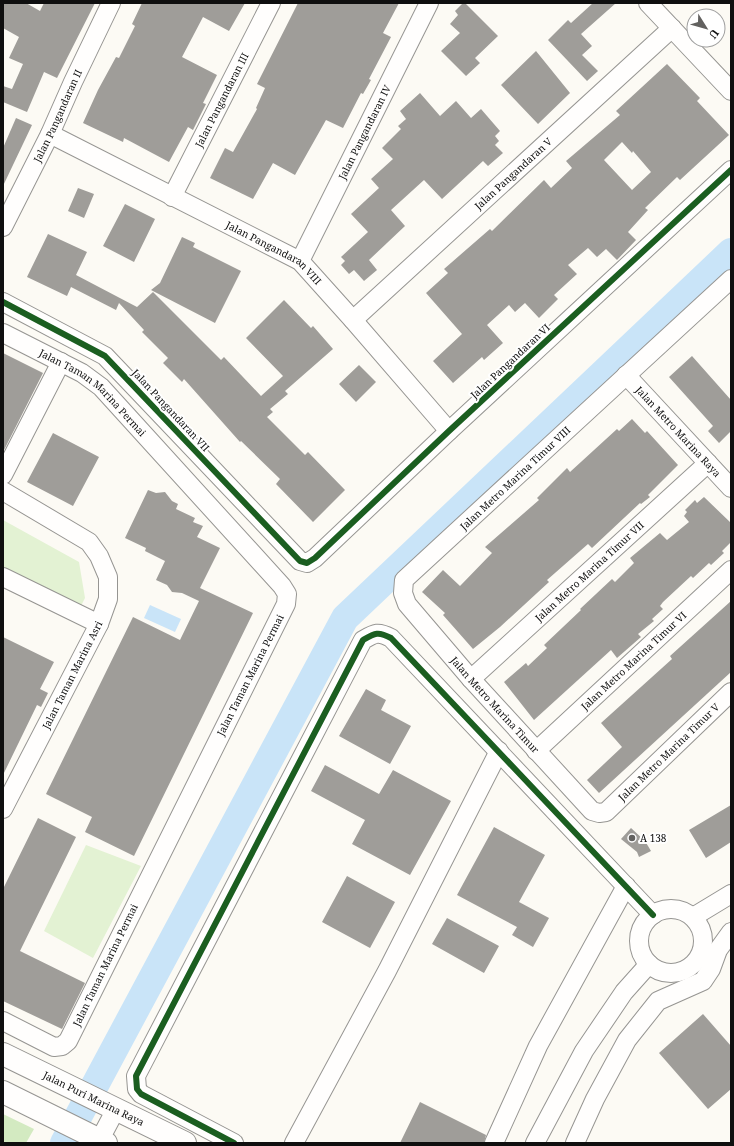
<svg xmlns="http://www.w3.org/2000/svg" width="734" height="1146" viewBox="0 0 734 1146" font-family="'Noto Serif',serif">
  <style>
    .green { fill: #e3f2d3 }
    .forest { fill: #d3eac1 }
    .water { fill: #c9e4f8 }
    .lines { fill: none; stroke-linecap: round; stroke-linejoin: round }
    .river { stroke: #c9e4f8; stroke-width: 28 }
    .building { fill: #9f9d99; fill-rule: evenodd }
    .minor-casing { stroke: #969592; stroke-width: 20 }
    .tertiary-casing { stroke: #969592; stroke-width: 24 }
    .minor { stroke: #fffefd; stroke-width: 18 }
    .tertiary { stroke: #fffefd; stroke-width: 22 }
    .cycleway-casing { stroke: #fff; stroke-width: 8 }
    .cycleway { stroke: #1b5e20; stroke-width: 6 }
    .poi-dot { fill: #62615f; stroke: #fff; stroke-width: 1.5 }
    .labels { text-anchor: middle; stroke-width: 4; stroke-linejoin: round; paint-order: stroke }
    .street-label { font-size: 10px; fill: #0f0f0f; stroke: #fff }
    .poi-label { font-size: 10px; fill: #0f0f0f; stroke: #fff; text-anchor: start }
  </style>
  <rect width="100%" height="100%" fill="#fcfaf4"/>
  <path class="green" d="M3,520L79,562L85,598L77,614L3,574Z
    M86,845L141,866L93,958L44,931Z"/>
  <path class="forest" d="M3,1114L34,1129L26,1143H3Z"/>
  <path class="water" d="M150,605L181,619L175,632L144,618Z"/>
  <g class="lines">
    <path class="river" d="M64,1143L345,618L731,252"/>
  </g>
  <path class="building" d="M3,3H26L40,11L44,3H95L57,78L44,72L27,112L3,102V86L12,89L23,64L9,58L19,37L3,28Z
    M142,3H245L229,31L203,17L182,57L217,75L203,103L206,104L193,130L188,127L169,162L124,138L123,142L83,123L98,90L116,57L119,58L135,26L132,24Z
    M298,3H399L383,33L391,37L369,79L371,80L363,94L361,93L343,128L326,120L295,175L273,163L253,199L210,178L225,148L233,152L257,109L256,108L265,88L257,84Z
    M463,3H465L498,36L475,58L480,63L466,76L441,51L460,33L450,24L458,15L455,11Z
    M593,3H616L581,34L592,46L582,55L598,71L587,81L548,40L568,20L571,23Z
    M536,51L570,93L538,124L501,85Z
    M667,64L700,98L697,101L729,135L680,180L677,177L645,208L648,210L628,232L636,240L617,260L606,249L597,257L588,248L568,265L577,274L554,295L558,299L539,318L525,303L515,312L509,305L487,325L503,343L484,360L482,357L453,383L433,361L462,334L426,293L448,273L444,269L490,229L492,231L544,180L551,188L572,168L566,161L620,115L616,111ZM622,142L632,153L633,151L651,172L632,190L604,160Z
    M420,93L440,116L456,101L471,118L481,109L500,131L495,136L499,141L495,145L503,153L488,166L483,161L442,199L424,180L391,210L405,226L369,260L377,270L364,281L354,270L349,274L341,265L345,261L341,257L368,232L351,214L379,188L371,179L393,159L382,148L401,129L398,126L406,119L400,111Z
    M16,118L32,125L3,186V148Z
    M78,188L94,194L84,218L68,211Z
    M125,204L155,219L134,262L103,246Z
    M48,234L87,252L76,275L137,307L153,292L221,360L224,357L261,396L283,376L246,338L284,300L311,328L313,326L333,349L285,391L288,394L270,409L273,412L267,417L305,455L308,452L345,490L313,522L276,484L280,479L241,441L240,442L184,379L182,382L163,363L168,358L142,332L144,330L119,303L116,310L71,287L67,296L27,277Z
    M182,237L195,243L193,247L241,271L215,323L151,290L160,283Z
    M3,353L43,373L3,452Z
    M692,356L731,400V431L719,443L708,431L713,426L669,377Z
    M359,365L376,382L356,402L339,384Z
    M632,419L645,433L647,431L678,465L648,495L650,497L641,504L640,503L592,548L588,544L547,580L549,582L500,627L473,649L443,615L445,613L422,592L443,570L460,586L492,553L485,547L539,500L537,498L567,468L570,472L617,429L619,431Z
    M53,433L99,457L73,506L27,482Z
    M148,490L156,493L165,492L172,501L178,504L176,509L195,518L193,522L203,526L197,537L220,548L200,588L253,613L134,856L85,832L92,817L46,794L133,617L180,640L199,601L182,593L172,592L167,585L156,580L165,561L145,551L146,548L125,538Z
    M704,497L731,523V542L722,551L724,553L711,565L709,563L693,578L691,576L663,602L660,606L663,609L652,619L654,621L638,634L641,637L617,658L611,650L534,720L504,682L526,663L528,666L547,648L544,645L581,610L580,609L612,579L615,582L634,563L630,558L660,533L667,540L689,522L684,516L687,512L685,510L695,500L697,503Z
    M731,601V672L599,793L587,780L622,747L601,723L672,659L670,656Z
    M3,637L54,662L40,689L48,693L41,707L37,705L3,775Z
    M366,689L386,700L381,710L411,726L390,764L339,736Z
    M325,765L379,794L393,770L451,801L410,875L352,844L365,820L311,791Z
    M731,805V842L706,858L689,830Z
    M38,818L76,837L20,951L85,983L62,1029L3,1001V889Z
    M494,827L545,855L519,902L549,918L533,947L512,935L517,927L457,895Z
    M631,828L645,841L651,851L639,857L637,852L621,839Z
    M347,876L395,902L370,948L322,922Z
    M447,918L499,946L484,973L432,944Z
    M703,1014L731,1046V1089L708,1109L659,1053Z
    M420,1102L486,1135L484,1143H400Z"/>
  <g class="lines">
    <g class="minor-casing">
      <g id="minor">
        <path d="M648,3L731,91"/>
        <path id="s1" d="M50,134L300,261L353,320L449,431"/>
        <path id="s2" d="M172,197L271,3"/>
        <path id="s3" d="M3,227L50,134L73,82L111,3"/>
        <path id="s4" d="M300,261L429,3"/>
        <path id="s5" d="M731,279L404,580L403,593L407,604L471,679L592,811L599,813L606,812L731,692"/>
        <path d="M3,302L105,356L300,561L307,563L315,558L449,431L731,170"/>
        <path id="s6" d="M353,320L672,28"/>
        <path id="s7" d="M3,333L82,373L101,387L282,586L287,594L286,604L68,1041L62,1046L54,1047L3,1021"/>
        <path id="s8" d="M626,375L731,488"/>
        <path d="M3,475L61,362"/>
        <path d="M3,491L89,542L99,556L108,577V599L99,624L3,809"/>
        <path d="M3,577L99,624"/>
        <path id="s9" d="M471,679L708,463"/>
        <path id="s10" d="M536,751L731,570"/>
        <circle cx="671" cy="941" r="32"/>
        <path d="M693,917L731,894"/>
        <path d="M98,1143L116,1109"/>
        <path d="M234,1143L141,1094L137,1089L136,1076L363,640C375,633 378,631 391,638L653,915"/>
        <path d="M294,1143L387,971L499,751"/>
        <path d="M494,1143L538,1046L626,886"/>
        <path d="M535,1143L584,1051L624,992L649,964"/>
        <path d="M575,1143L595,1099L627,1040L658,1001L703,981L711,969L718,950L731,932"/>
      </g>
    </g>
    <g class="tertiary-casing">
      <g id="tertiary">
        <path id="s11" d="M3,1054L185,1143"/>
        <path d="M3,1092L106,1143"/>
      </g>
    </g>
    <use href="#minor" class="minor"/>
    <use href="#tertiary" class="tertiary"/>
    <g class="cycleway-casing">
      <path id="cycleway" d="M3,302L105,356L300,561L307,563L315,558L449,431L731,170
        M234,1143L141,1094L137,1089L136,1076L363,640C375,633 378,631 391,638L653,915"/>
    </g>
    <use href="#cycleway" class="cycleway"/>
  </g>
  <circle class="poi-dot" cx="632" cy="838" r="4"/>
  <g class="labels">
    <g class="street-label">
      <text dy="4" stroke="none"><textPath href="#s2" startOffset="109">Jalan Pangandaran III</textPath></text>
      <text dy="4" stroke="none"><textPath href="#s3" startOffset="124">Jalan Pangandaran II</textPath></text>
      <text dy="4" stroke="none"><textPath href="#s4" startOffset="144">Jalan Pangandaran IV</textPath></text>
      <text dy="4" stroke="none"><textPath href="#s6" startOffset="217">Jalan Pangandaran V</textPath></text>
      <text dy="4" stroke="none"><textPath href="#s1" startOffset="254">Jalan Pangandaran VIII</textPath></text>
      <text transform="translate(510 361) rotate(-43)" y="4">Jalan Pangandaran VI</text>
      <text dy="4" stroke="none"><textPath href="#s7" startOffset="109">Jalan Taman Marina Permai</textPath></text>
      <text transform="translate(171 410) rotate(47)" y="4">Jalan Pangandaran VII</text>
      <text dy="4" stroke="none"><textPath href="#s8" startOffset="77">Jalan Metro Marina Raya</textPath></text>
      <text transform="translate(515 478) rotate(-43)" y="4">Jalan Metro Marina Timur VIII</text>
      <text dy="4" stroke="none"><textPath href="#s9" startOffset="160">Jalan Metro Marina Timur VII</textPath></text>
      <text dy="4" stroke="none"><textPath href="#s10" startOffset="133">Jalan Metro Marina Timur VI</textPath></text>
      <text transform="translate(72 675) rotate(-63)" y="4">Jalan Taman Marina Asri</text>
      <text transform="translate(250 675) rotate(-63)" y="4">Jalan Taman Marina Permai</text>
      <text dy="4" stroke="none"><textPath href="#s5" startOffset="603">Jalan Metro Marina Timur</textPath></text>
      <text dy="4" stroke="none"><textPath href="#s5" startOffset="848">Jalan Metro Marina Timur V</textPath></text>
      <text transform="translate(105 965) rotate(-64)" y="4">Jalan Taman Marina Permai</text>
      <text dy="4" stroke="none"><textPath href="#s11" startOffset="101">Jalan Puri Marina Raya</textPath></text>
    </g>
    <g class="poi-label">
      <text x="640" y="842">A 138</text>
    </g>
  </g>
  <rect width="734" height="1146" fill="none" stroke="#0f0f0f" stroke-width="8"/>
  <g transform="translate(706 28) rotate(127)"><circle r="19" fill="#ffffff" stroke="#9f9f9f"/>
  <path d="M0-3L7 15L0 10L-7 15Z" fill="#62615f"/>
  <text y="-6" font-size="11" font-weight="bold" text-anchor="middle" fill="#0f0f0f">U</text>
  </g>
</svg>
